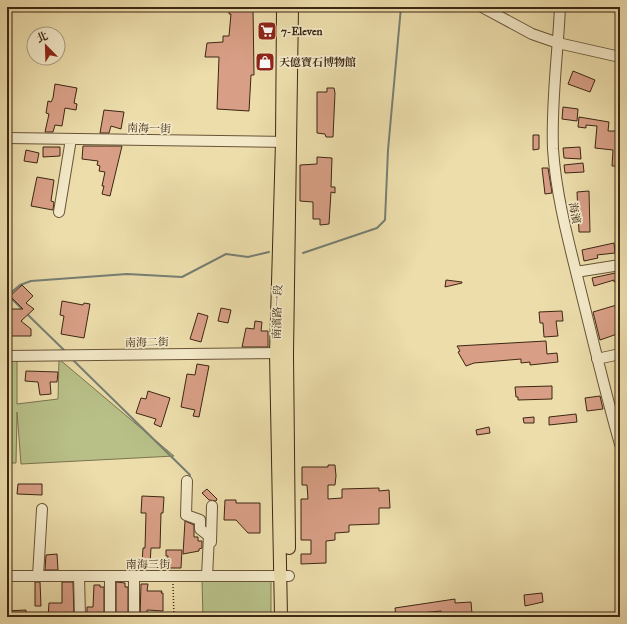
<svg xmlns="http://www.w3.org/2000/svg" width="627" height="624" viewBox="0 0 627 624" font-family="'IM FELL Great Primer','Noto Serif TC',serif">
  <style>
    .green { fill: #b8c088; stroke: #7a744d }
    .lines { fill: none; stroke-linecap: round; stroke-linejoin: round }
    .stream { stroke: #767f73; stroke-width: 2 }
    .building { fill: #d89f86; stroke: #3d2712 }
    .minor-casing { stroke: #695438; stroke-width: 12 }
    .major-casing { stroke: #3d2712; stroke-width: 14 }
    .path { stroke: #3d2712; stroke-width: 1.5; stroke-dasharray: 1 2; stroke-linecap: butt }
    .minor { stroke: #f3e9c8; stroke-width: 10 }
    .major { stroke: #ecddab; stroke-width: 12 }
    .labels { text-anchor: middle; stroke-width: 3.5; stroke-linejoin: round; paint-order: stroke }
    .poi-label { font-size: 11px; font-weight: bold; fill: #3d2712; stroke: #f3e9c8; text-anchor: start }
    .street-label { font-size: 11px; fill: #3d2712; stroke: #f3e9c8 }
  </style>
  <rect width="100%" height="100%" fill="#ecddab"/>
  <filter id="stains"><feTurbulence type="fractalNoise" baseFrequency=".005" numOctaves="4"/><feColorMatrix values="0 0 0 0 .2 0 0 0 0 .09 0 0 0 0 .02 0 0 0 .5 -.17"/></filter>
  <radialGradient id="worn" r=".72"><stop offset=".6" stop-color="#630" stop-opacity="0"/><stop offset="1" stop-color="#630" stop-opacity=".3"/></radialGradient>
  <path class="green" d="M7,359H17V404L58,399L59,359L174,456L21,464L17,412L16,463H7Z
    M202,580L271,581V617H203Z"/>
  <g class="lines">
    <path class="stream" d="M303,253L377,228L385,220L388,150L401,7
      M7,294L23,310
      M8,295L20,285L31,281L127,274L182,277L226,254L248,257L269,252
      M26,313L66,352
      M73,360L190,475"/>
  </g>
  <path class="building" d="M229,7H253L254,75H251L249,111L217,109L219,57H205L207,43L223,42V36H229L231,14H229Z
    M573,71L595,80L590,92L568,84Z
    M55,84L77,88L74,103L77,104L76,110L65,108L62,126L55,125L53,132H45L49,114L46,113L48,101L51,102L53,98Z
    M327,88H334L335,93L333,137H326L325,134L317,133V92H327Z
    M563,107L578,109L577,121L562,119Z
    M104,110L124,112L121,129L111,126L109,133H100Z
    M579,117L609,122L608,131H620V166H612L613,150L595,148L597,126L586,125V128L578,127Z
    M533,135H539V149L533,150Z
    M83,146H122L110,196L102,194L104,186H102L105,172L99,171L100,166L97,165L98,161L82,159Z
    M43,147H60V156L43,157Z
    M580,147L581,159L564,158L563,148Z
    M26,150L39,153L37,163L24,161Z
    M317,157L332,158L331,187H335V193L331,192L329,224L320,225V219H313V202L300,201V165L317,164Z
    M583,163L584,172L565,173L564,165Z
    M542,168H548L552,193L545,194Z
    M37,177L54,180L51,201L54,202L53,210L31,206Z
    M589,191L590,232H579L577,192Z
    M614,243L615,253L597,255L598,258L584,261L582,250Z
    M620,272V280L614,282V280L594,286L592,278Z
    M446,280L462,282V283L445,287Z
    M22,285L33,296L26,303L34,309L21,321L31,329V336H7V309H23L10,296Z
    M62,301L83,305L84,303L90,304L84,338L61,334L64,316L60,315Z
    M620,304V333L600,340L593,312Z
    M221,308L231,310L228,323L218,321Z
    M562,311L563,321H556L558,336L544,337L543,323H540L539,312Z
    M198,313L208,316L201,342L190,339Z
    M255,321L262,322L261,331H268V347H242L246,328L254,329Z
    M546,341L547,354L557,353L558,362L530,365V362L521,363V359L474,363L466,366L458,352L460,351L457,346Z
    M197,364L209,366L199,417L193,416L195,410L181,407L187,374L195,375Z
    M26,371L58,372L57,382H50L51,394L40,395L38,382L25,381Z
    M552,386V399L518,400V397H516L515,387Z
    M148,391L170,398L161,427L154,424L156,419L136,413L141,398L146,399Z
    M600,396L603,409L587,411L585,398Z
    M576,414L577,422L549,425V417Z
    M534,417V423H524L523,418Z
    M489,427L490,433L477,435L476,430Z
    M328,465H335L336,476L335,485H328V499L342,498V489L379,488V491L389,490L390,508H379V524L349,525V532L335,533V540L326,541V563L301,564V554H311V540H301V499H308L307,485H302V467H328Z
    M18,484H42V495L17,494Z
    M207,489L217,499L216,501L209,500L202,493Z
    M142,496L164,497L163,513H161L160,548H151L150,564H142L143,548H145L146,513H141Z
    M225,500H236V503H260V533H248L236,520H224Z
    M185,521L194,525V537H198V541H202V548L199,549V551L183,554Z
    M166,550H182L181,568H168V556H166Z
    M57,554L58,570H45L46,555Z
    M35,582H40L41,606H35Z
    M62,582H73L74,617H48L49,603H62Z
    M116,582L125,583V587H128V617H116Z
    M141,584H148L147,591H162L161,593H163V611L147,610V617H140Z
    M94,585H100V587H104V617H87V607H93Z
    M542,593L543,602L525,606L524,595Z
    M455,599V603L471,602L472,614L441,617V611L421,613L422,617H396L395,608Z
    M26,610V617H7V611Z"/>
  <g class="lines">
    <g class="minor-casing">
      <path id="minor" d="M482,7L532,34L558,43L620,57
        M560,7C558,54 551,101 553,149C556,196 569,243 580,288C593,340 605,392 620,444
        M7,138L289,142
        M59,212L71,139
        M576,272L620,265
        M7,356L283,353
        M597,359L620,354
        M187,481L186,515L200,520V529L209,536L207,576
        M211,542L212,506
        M7,576H289
        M38,576L42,509
        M79,576L80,617
        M134,576V617
        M110,617V576
        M618,617L620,615"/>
    </g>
    <g class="major-casing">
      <path id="major" d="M289,548L287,354L292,7
        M281,617L276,353L282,142L283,7"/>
    </g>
    <path class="path" d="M173,584L174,617"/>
    <use href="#minor" class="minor"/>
    <use href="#major" class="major"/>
  </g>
  <defs>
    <g id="supermarket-square" transform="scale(1)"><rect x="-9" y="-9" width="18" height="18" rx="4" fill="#8f2418" stroke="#f3e9c8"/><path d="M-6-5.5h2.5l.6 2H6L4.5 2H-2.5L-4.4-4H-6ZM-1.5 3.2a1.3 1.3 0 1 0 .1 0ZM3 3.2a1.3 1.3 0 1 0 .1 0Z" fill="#fff"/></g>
    <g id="shop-square" transform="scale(1)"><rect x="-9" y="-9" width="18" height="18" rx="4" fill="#8f2418" stroke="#f3e9c8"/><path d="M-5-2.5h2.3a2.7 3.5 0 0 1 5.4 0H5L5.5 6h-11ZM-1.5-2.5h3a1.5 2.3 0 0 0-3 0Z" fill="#fff"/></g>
  </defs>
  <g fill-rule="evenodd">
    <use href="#supermarket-square" x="267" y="31"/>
    <use href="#shop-square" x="265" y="62"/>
  </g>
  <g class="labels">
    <g class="poi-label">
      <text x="281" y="35">7-Eleven</text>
      <text x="279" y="66">天億寶石博物館</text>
    </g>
    <g class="street-label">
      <text transform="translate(149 128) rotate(1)" y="4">南海一街</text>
      <text transform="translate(575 213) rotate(79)" y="4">海濱</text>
      <text transform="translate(277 312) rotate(-88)" y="4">南濱路一段</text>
      <text transform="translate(147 342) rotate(-1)" y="4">南海二街</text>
      <text x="148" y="568">南海三街</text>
    </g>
  </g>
  <rect width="627" height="624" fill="none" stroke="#ecddab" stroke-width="24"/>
  <rect x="8" y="8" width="611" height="608" fill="none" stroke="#3d2712" stroke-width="2"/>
  <rect x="12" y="12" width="603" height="600" fill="none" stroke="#3d2712"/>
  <g transform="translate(46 46) rotate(337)"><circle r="19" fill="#f3e9c8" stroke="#aa9b7f"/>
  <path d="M0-3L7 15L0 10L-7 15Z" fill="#8f2418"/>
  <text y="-6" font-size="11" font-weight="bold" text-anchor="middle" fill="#3d2712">北</text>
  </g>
  <rect width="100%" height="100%" filter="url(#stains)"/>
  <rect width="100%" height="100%" fill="url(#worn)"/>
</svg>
